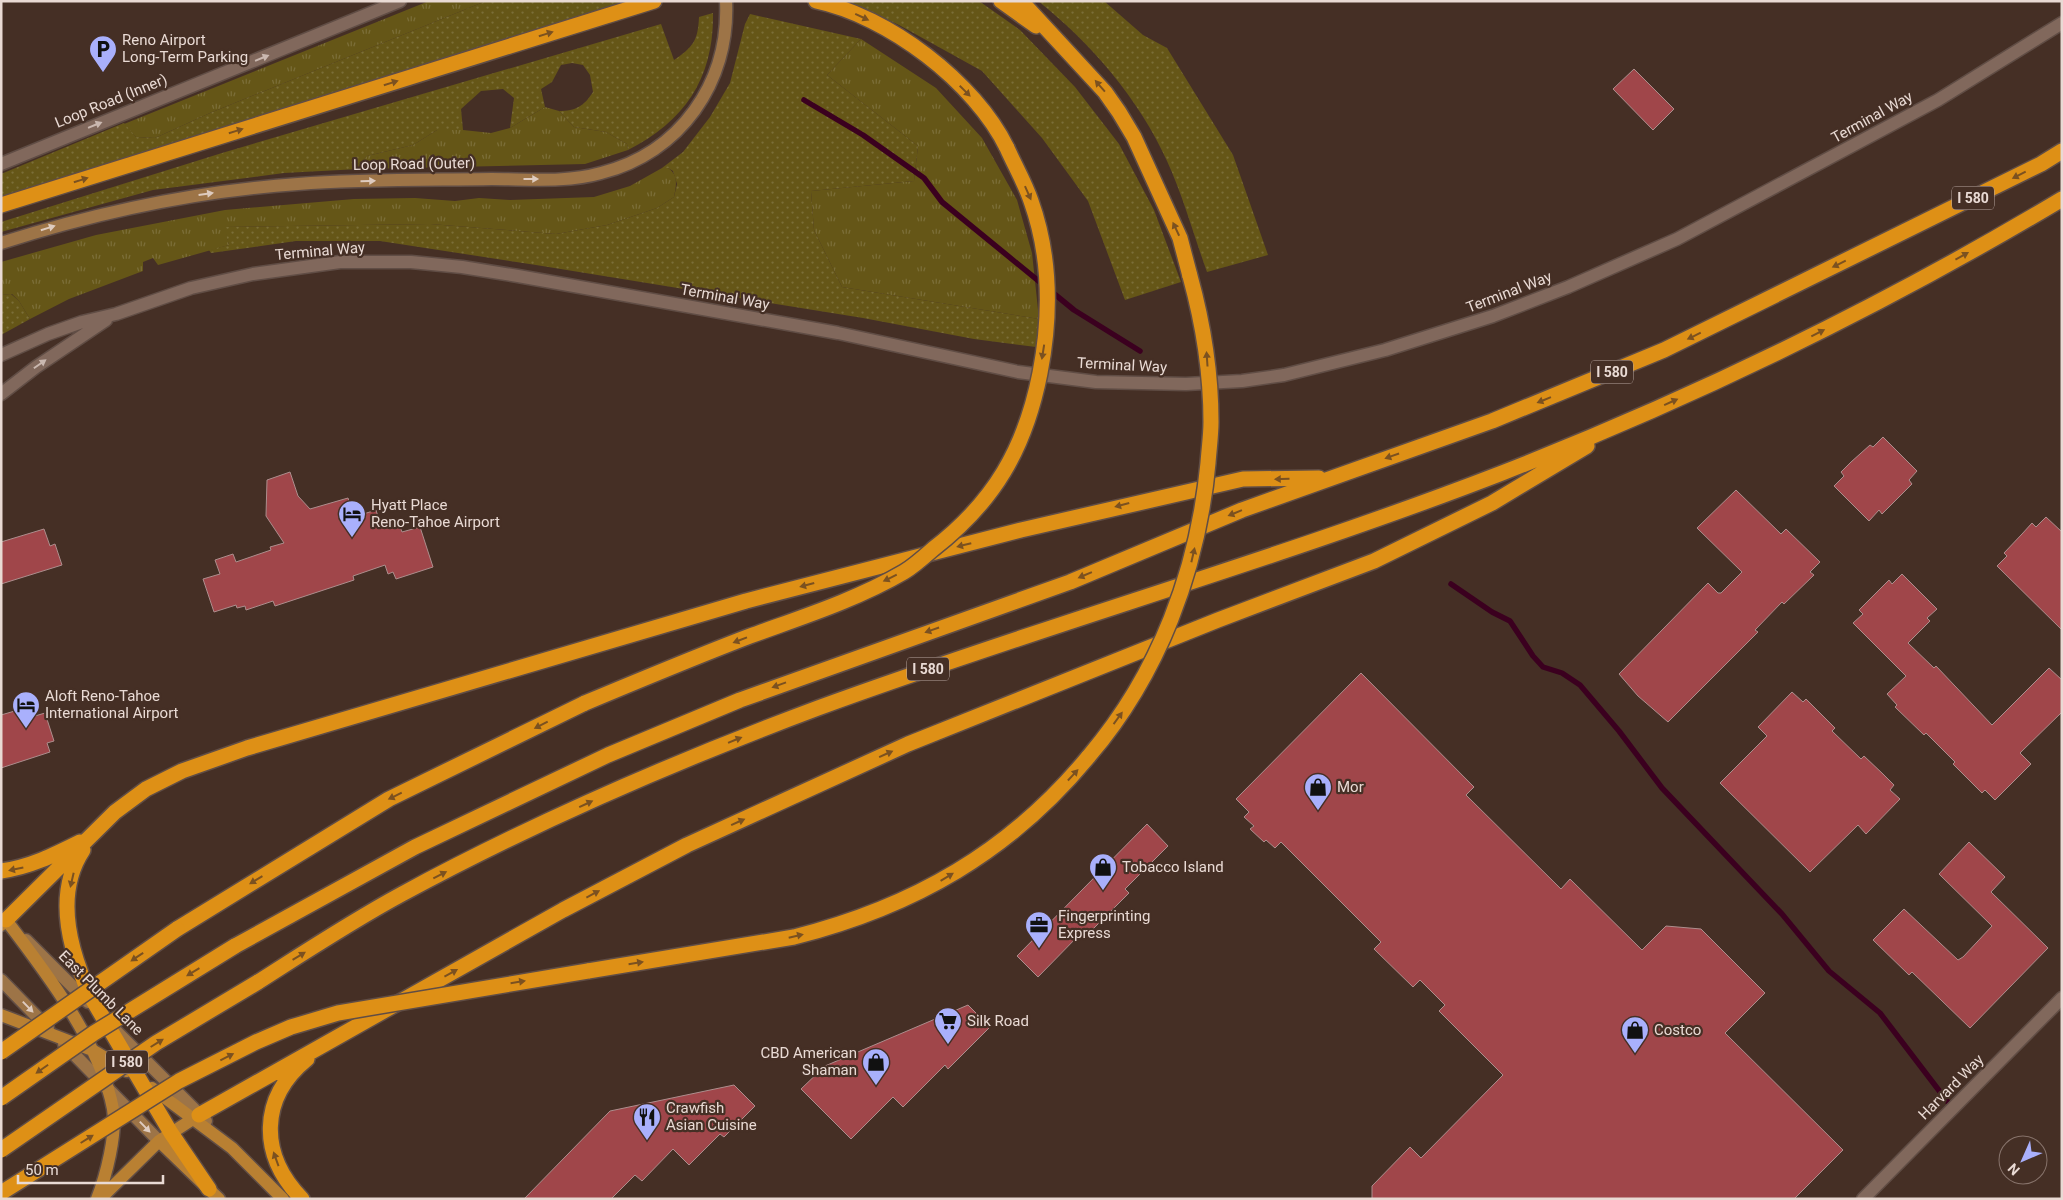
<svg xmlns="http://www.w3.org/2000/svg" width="2063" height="1200" viewBox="0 0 2063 1200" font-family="Roboto,sans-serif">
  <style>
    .grass { fill: url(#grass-tufts) }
    .garden { fill: url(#garden-dots) }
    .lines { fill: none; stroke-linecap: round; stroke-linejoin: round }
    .stream { stroke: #3b001f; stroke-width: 5.5 }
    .building { fill: #a0464a; stroke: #ad8e8d }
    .tertiary-casing { stroke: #604d45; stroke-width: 15 }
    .secondary-casing { stroke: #604d45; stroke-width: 15 }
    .primary-casing { stroke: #604d45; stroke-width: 15 }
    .motorway-casing { stroke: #604d45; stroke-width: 18 }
    .tertiary { stroke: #81685c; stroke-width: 12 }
    .secondary { stroke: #9d7447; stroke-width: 12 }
    .primary { stroke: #b98032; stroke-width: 12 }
    .motorway { stroke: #de9016; stroke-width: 15 }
    .motorway-bridge-casing { stroke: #604d45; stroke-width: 18; stroke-linecap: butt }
    .motorway-bridge { stroke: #de9016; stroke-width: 15 }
    .oneway { fill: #7b5120 }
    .oneway2 { fill: #cab8b0 }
    .oneway3 { fill: #decbbf }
    .labels { text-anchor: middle; stroke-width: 4.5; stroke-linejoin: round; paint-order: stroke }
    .shield { fill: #452f25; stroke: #b8a7a0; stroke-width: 1 }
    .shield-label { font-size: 14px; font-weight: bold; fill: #e9dad4 }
    .poi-label { font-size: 15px; fill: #e9dad4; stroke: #452f25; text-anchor: start }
    .street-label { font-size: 15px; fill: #e9dad4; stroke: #452f25 }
  </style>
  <defs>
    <pattern id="grass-tufts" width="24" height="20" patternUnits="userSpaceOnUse" patternTransform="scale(1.25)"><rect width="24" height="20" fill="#655617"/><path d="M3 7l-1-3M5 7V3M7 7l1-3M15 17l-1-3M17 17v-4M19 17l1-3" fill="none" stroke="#7b6e38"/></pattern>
    <pattern id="garden-dots" width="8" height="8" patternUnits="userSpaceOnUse" patternTransform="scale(1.25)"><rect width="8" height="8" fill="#655617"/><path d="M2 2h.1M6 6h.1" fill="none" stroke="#7b6e38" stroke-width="1.8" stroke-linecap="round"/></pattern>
  </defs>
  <rect width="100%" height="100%" fill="#452f25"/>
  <path class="grass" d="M429,1H486L210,113L155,138L136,137L124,124Z
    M861,39L936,88L982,138L1017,200L1032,253L1039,319L842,287L814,230L811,191L914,181L918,146L827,75Z
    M545,107L559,111L574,127L606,132L627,144L628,150L585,164L359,169L358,164L367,156L413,145L437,130H463L491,133L510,128Z
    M662,168H668C679,175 676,186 674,197L657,208L607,225L556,234L430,224L225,227L229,245L158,265L153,258L143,262V271L69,299L30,319L19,301L12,294L1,295V262L96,235L225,210L354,199L415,198L455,201L479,198L510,200L594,197L630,186Z"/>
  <path class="garden" d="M486,1H631L1,199V174L124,123L136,137L155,138L210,113Z
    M847,1H979L1020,30L1075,87L1119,144L1154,210L1181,282L1125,300L1088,201L1042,138L982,71L899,25Z
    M1038,1H1104L1143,35L1167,48L1233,155L1268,255L1207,272C1194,236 1183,196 1167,161C1139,99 1091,43 1038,1Z
    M713,13C714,78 685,121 628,150L627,144L606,132L574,127L559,111C576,111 584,106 593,92L590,75L583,65L572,63L561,65L552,82L541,89L545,107L510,128L514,98L503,89L481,91L461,109L463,130H437L413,145L367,156L358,164L359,169L284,173L153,190L1,232V222L222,153L661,24L674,60C693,47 698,41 699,17Z
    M750,14L861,39L827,75L918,146L914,181L811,191L814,230L842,287L1039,319L1036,347L974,339L863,318L536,265L380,241H296L211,253L209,250L229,245L224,227L430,224L556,234L607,225L657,208L674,197L677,184L673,171L668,168H662L683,152L710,117L730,83L745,24Z
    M11,294L19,301L30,319L1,335V295Z"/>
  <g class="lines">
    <path class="stream" d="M804,100L863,135L924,178L942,202L1074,310L1140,351
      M1451,584L1492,612L1510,621L1533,656L1543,667L1562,673L1580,685L1619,731L1662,788L1782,914L1829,971L1880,1013L1947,1101"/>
  </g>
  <path class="building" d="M1634,69L1674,109L1653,130L1613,89Z
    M1883,437L1917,471L1909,480L1912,484L1882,514L1879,510L1869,521L1834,486L1844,476L1841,472L1851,462L1870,445L1873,447Z
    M290,472L298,496L310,509L348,498L354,517L376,510L380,524L397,519L402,532L420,527L433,567L396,579L393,572L388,574L385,565L353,576L354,580L275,606L273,601L246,610L245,606L237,608L236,605L214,612L203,579L220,574L215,560L233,554L236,562L271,550L270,547L284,543L266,516L267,480Z
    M1736,490L1781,534L1786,529L1820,562L1810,572L1814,575L1784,604L1782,602L1755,630L1758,632L1668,722L1638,696L1619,674L1708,583L1718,593H1721L1742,572L1697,528Z
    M2046,517L2062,532V630L1997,566L2007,556L2004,553L2022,534L2032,523L2036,527Z
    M44,529L50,546L55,544L62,565L1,584V542Z
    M1902,574L1937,609L1927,618L1930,621L1908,643L1934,668L1936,666L1992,725L2049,668L2062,680V712L2020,753L2031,764L1995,800L1985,790L1982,793L1953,764L1955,762L1926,733L1924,735L1895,707L1897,705L1887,694L1906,676L1853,623L1863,614L1859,610L1889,580L1892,584Z
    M1361,673L1474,787L1466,795L1561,889L1570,879L1642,950L1666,926L1701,929L1765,993L1725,1033L1843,1150L1794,1199H1372V1186L1410,1147L1421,1158L1503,1075L1439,1011L1445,1005L1420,980L1413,987L1374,949L1381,942L1281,842L1275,848L1266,840L1264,842L1250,829L1254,826L1244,817L1249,812L1236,799Z
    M1792,692L1803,702L1806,699L1835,728L1832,731L1861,759L1864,756L1883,774L1894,785L1890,790L1900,799L1866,834L1858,825L1810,872L1720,783L1767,736L1758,727Z
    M32,706L35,716L45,713L54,741L47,743L50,752L1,768V715Z
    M1147,824L1168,846L1125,889L1129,893L1084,938L1080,934L1038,977L1017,956Z
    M1969,842L2005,877L1991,892L2048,948L1970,1028L1912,972L1909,975L1873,940L1904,909L1958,960L1963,957L1992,926L1939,874Z
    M968,1005L990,1027L948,1069L945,1065L903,1107L893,1097L851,1139L801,1089L825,1066Z
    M734,1085L755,1106L724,1137L720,1134L689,1165L673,1149L642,1181L635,1175L611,1199H524L610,1111Z"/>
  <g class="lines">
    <g class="tertiary-casing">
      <path id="tertiary" d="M1,164L400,1
        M1,355L48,334L82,322L116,314L191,288L253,274L340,262H411L462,267L518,276L838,333L1018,372L1096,382L1186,384L1242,381L1284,375L1385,350L1493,316L1568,287L1677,239L1938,100L2062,23
        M1,394L36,367L106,320
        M1863,1199L2062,998"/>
    </g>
    <g class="secondary-casing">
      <path id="secondary" d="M1,243C98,212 196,191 298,184C362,179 427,180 492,179C528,179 566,183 601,173C680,153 730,83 726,1
        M26,940L88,1002
        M1,980L48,1028
        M114,1029L206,1121
        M64,1044L159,1141"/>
    </g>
    <g class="primary-casing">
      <path id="primary" d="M1,925L6,920C45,971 101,1044 113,1109C117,1134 106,1176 97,1199
        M1,1015L92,1050L127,1071
        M152,1088L232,1148L283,1199
        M159,1141L219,1199
        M100,1199L159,1141L199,1115"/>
    </g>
    <g class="motorway-casing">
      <path id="motorway" d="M816,1C888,16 975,82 1007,148
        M1001,1L1036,26
        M1021,1L1105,92L1119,112L1134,137L1180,238L1190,276
        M1,205L654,1
        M83,850C53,895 70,952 91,997L171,1133L209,1189
        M1,871C30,867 54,855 80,842
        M6,920L115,812L146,789L182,771L247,748L746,601L1021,530L1243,479L1319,478
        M177,929L389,799L585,703
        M235,946L415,847L608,755L740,700L1070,582L1242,510L1492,421L1664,350L2041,164L2062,151
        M588,971L794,937C913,907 1010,852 1089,756
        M258,982C305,952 352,921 402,894C535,822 676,761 818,708C1044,625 1277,560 1502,473C1696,397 1883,306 2062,199
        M199,1115L563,910L687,845L908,744L1218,620L1374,561L1492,503L1587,446
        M302,1199C259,1155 259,1098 307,1059"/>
    </g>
    <use href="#tertiary" class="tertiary"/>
    <use href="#secondary" class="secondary"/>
    <use href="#primary" class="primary"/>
    <use href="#motorway" class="motorway"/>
    <g class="motorway-bridge-casing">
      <path id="motorway-bridge" d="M585,703C640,680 695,657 750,636C802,617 856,600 904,572C914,566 924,557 933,549C994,502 1025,449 1040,373C1051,316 1051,257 1031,201C1025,183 1015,166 1007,148
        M1089,756C1159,674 1198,570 1208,463C1209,449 1211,435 1211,422C1211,372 1203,323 1190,276
        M1,1052L177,929
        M1,1098L94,1033L235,946
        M1,1150L156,1043L258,982
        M1,1193L179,1081L256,1042L291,1027L338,1013L588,971"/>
    </g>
    <use href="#motorway-bridge" class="motorway-bridge"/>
  </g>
  <defs><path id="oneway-solid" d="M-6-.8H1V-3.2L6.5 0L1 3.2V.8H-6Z" transform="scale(1.25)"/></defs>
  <g class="oneway">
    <use href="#oneway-solid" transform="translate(862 17) rotate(25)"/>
    <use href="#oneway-solid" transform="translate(546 34) rotate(-17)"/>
    <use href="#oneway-solid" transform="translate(391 83) rotate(-17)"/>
    <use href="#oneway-solid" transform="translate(1100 86) rotate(-131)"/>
    <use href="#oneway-solid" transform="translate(965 91) rotate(45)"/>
    <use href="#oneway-solid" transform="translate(236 131) rotate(-17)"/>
    <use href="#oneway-solid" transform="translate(2019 175) rotate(153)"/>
    <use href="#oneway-solid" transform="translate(81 180) rotate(-17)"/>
    <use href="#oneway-solid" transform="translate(1028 193) rotate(66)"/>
    <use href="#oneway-solid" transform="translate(1176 229) rotate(-115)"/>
    <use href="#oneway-solid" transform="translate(1962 256) rotate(-29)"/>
    <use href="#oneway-solid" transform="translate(1839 264) rotate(154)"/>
    <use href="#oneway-solid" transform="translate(1818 333) rotate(-27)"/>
    <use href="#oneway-solid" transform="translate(1694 336) rotate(154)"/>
    <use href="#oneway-solid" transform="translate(1043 352) rotate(99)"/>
    <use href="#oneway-solid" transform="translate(1207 359) rotate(-94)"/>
    <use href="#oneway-solid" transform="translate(1544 400) rotate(158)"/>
    <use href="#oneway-solid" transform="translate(1671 402) rotate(-24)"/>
    <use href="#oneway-solid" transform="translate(1392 456) rotate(161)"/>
    <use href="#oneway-solid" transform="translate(1282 479) rotate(179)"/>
    <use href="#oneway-solid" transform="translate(1122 505) rotate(165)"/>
    <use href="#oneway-solid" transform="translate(1235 513) rotate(158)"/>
    <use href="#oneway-solid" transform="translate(964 545) rotate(166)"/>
    <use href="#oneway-solid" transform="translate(1193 555) rotate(-77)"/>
    <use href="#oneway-solid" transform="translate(1085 575) rotate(157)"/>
    <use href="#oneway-solid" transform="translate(890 578) rotate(154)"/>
    <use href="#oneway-solid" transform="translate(807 585) rotate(165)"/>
    <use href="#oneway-solid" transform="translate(932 630) rotate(161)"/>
    <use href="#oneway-solid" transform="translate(740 640) rotate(159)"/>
    <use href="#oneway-solid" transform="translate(779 685) rotate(160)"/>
    <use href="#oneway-solid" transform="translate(1118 718) rotate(-54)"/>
    <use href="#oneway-solid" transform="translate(541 725) rotate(153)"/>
    <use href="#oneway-solid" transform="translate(735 740) rotate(-22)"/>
    <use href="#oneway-solid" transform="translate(886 754) rotate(-24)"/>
    <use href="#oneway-solid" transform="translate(1073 775) rotate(-47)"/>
    <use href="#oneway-solid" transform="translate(395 796) rotate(154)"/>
    <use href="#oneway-solid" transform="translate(586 804) rotate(-25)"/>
    <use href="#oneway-solid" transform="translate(738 822) rotate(-24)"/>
    <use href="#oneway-solid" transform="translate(16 869) rotate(168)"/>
    <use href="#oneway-solid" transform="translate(440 875) rotate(-27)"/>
    <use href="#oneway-solid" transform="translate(947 877) rotate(-31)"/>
    <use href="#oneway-solid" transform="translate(72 880) rotate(103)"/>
    <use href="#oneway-solid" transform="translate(256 880) rotate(149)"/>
    <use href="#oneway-solid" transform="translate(593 894) rotate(-28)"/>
    <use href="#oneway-solid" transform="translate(796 936) rotate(-13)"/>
    <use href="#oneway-solid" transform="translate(299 956) rotate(-31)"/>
    <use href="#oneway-solid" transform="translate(137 957) rotate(146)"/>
    <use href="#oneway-solid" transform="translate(636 963) rotate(-9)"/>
    <use href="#oneway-solid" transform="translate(193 972) rotate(149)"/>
    <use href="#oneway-solid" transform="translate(451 973) rotate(-29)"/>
    <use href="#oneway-solid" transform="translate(518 982) rotate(-9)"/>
    <use href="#oneway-solid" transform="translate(157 1043) rotate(-32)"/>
    <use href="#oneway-solid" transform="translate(227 1057) rotate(-27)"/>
    <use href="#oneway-solid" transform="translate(42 1069) rotate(145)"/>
    <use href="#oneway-solid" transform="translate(87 1139) rotate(-32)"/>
    <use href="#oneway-solid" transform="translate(276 1159) rotate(-110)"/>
  </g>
  <g class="oneway2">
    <use href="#oneway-solid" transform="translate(262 58) rotate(-22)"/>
    <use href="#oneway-solid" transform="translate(95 125) rotate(-22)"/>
    <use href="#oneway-solid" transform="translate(40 364) rotate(-35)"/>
  </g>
  <g class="oneway3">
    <use href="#oneway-solid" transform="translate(531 179)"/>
    <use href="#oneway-solid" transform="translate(368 181) rotate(-1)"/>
    <use href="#oneway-solid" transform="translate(206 194) rotate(-8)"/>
    <use href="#oneway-solid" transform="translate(48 228) rotate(-17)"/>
    <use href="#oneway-solid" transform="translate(28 1007) rotate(46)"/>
    <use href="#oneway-solid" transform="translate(145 1127) rotate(46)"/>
  </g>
  <defs>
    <g id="parking-pin" transform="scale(1.4375)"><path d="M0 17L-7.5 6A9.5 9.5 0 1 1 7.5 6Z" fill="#a9b0fc" stroke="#452f25"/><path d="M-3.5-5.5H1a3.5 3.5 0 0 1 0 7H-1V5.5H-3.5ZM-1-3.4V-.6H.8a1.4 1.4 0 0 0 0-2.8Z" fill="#111"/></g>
    <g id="hotel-pin" transform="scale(1.4375)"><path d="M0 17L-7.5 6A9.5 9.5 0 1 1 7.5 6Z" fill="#a9b0fc" stroke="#452f25"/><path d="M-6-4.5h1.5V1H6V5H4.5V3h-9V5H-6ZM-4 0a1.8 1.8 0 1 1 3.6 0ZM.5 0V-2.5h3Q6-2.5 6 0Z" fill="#111"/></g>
    <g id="shop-pin" transform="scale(1.4375)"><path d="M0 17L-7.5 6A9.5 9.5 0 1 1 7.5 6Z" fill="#a9b0fc" stroke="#452f25"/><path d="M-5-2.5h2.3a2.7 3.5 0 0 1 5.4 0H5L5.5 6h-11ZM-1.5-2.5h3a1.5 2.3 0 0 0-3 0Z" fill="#111"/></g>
    <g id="office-pin" transform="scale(1.4375)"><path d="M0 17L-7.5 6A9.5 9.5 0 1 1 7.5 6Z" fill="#a9b0fc" stroke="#452f25"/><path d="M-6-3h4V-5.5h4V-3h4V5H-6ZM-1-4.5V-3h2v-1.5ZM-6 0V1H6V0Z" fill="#111"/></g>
    <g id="supermarket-pin" transform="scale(1.4375)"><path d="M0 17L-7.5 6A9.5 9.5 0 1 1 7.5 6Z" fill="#a9b0fc" stroke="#452f25"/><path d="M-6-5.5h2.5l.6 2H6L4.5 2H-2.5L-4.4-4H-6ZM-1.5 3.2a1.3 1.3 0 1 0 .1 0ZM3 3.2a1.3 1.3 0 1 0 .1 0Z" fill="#111"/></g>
    <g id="restaurant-pin" transform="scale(1.4375)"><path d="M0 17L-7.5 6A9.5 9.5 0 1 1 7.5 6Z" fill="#a9b0fc" stroke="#452f25"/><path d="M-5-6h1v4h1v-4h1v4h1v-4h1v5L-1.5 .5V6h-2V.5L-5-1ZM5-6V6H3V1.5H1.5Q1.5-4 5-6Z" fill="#111"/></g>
  </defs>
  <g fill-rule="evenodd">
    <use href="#parking-pin" x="103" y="49"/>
    <use href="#hotel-pin" x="352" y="514"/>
    <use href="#hotel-pin" x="26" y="705"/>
    <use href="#shop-pin" x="1318" y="787"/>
    <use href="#shop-pin" x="1103" y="867"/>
    <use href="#office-pin" x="1039" y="925"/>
    <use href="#supermarket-pin" x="948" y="1021"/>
    <use href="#shop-pin" x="1635" y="1030"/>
    <use href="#shop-pin" x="876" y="1062"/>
    <use href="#restaurant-pin" x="647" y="1117"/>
  </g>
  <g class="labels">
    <g class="shield">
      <rect x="1952" y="186.5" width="42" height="23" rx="4"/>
      <rect x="1591" y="360.5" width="42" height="23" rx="4"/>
      <rect x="907" y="657.5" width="42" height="23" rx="4"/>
      <rect x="106" y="1050.5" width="42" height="23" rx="4"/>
    </g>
    <g class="shield-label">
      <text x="1973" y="203">I 580</text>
      <text x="1612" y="377">I 580</text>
      <text x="928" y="674">I 580</text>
      <text x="127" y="1067">I 580</text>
    </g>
    <g class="poi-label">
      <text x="122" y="45">Reno Airport<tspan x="122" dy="17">Long-Term Parking</tspan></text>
      <text x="371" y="510">Hyatt Place<tspan x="371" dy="17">Reno-Tahoe Airport</tspan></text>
      <text x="45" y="701">Aloft Reno-Tahoe<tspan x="45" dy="17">International Airport</tspan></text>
      <text x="1337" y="792">Mor</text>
      <text x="1122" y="872">Tobacco Island</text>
      <text x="1058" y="921">Fingerprinting<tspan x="1058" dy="17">Express</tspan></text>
      <text x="967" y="1026">Silk Road</text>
      <text x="1654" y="1035">Costco</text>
      <text x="857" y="1058" text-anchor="end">CBD American<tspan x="857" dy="17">Shaman</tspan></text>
      <text x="666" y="1113">Crawfish<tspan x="666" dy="17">Asian Cuisine</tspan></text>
    </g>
    <g class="street-label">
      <text transform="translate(111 101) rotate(-22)" y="5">Loop Road (Inner)</text>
      <text transform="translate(1872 117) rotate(-29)" y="5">Terminal Way</text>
      <text transform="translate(414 164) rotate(-1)" y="5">Loop Road (Outer)</text>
      <text transform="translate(320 251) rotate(-5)" y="5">Terminal Way</text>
      <text transform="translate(1509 292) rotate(-21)" y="5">Terminal Way</text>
      <text transform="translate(725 297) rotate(10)" y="5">Terminal Way</text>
      <text transform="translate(1122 365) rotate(3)" y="5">Terminal Way</text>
      <text transform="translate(101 993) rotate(45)" y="5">East Plumb Lane</text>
      <text transform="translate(1951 1087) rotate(-45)" y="5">Harvard Way</text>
    </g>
  </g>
  <rect width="2063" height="1200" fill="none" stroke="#e9dad4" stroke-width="5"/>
  <g transform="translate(2023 1160) rotate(225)"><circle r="24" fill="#452f25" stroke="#87736b"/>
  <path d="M0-4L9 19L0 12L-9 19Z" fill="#a9b0fc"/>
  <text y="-8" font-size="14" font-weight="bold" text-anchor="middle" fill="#e9dad4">N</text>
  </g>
  <path d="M18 1175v8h145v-8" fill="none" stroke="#e9dad4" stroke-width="2.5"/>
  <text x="25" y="1175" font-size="15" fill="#e9dad4" stroke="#452f25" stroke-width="4" paint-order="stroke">50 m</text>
</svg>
